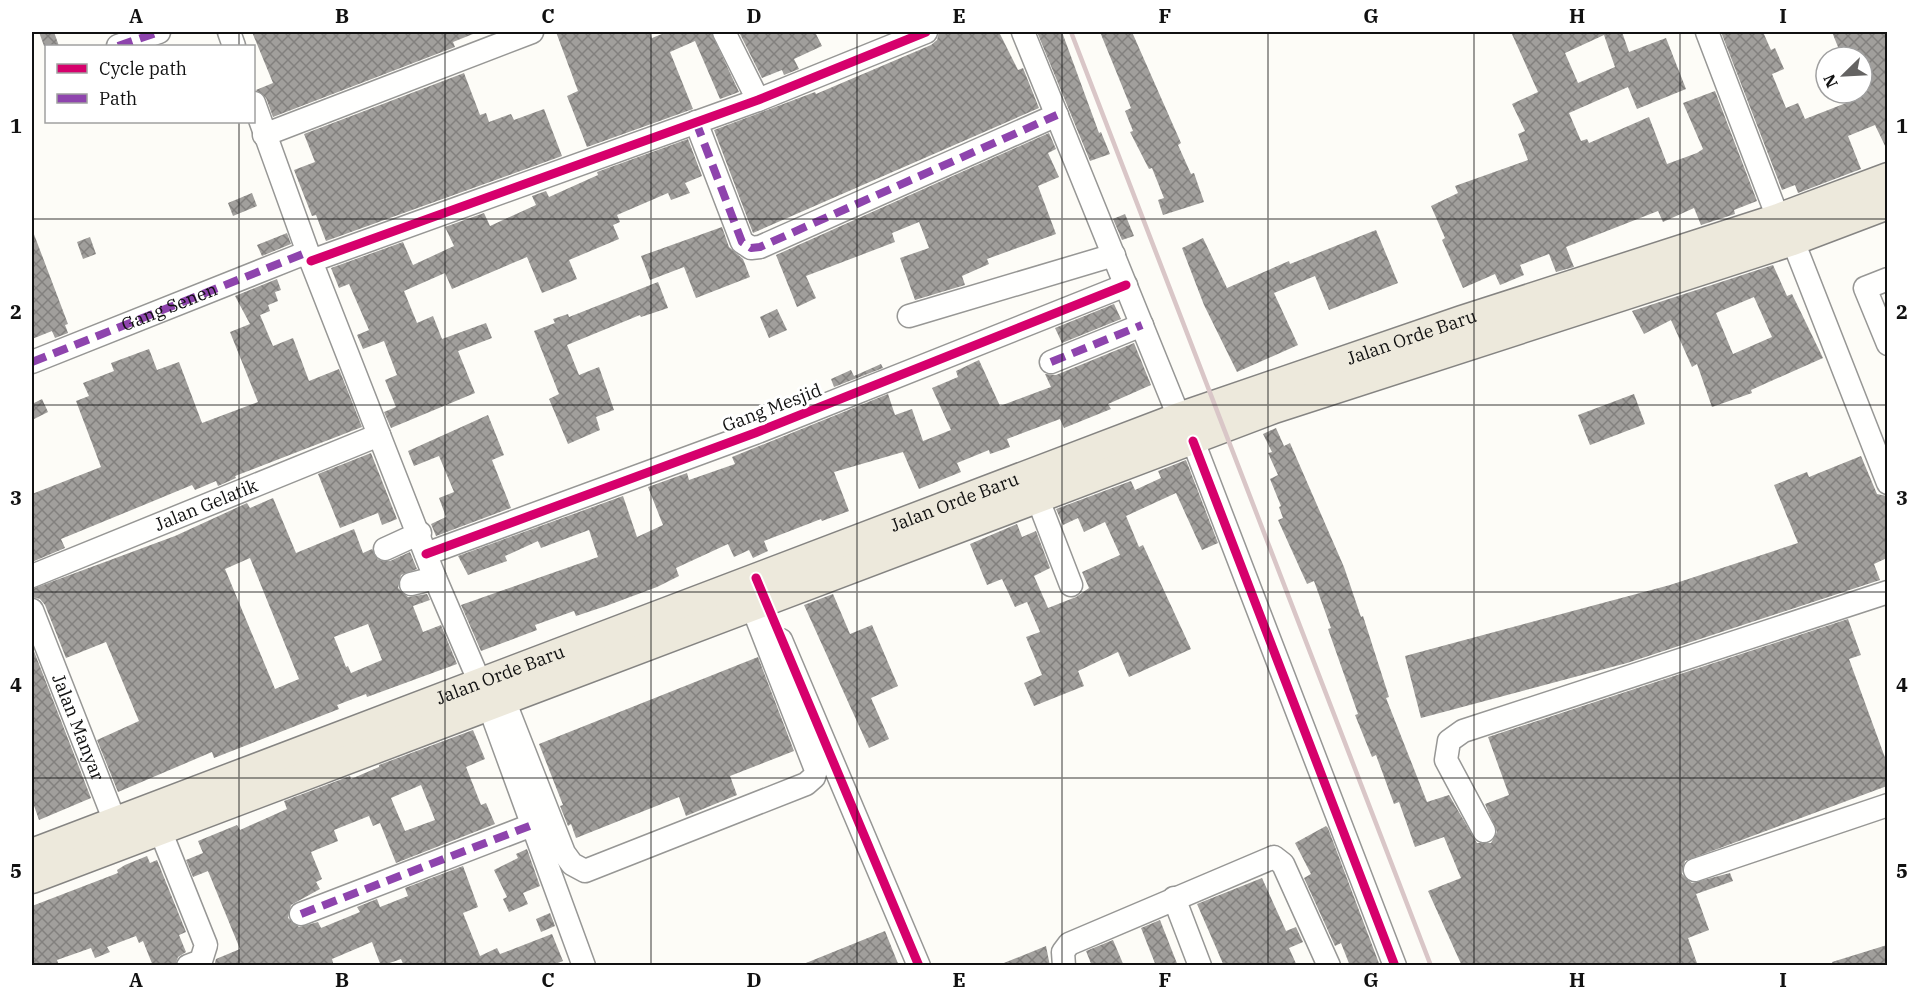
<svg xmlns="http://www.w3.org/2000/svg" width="1919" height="997" viewBox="0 0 1919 997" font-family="'IBM Plex Serif',serif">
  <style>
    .building { fill: url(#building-cross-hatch); fill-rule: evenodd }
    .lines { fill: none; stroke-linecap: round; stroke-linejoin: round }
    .minor-casing { stroke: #979795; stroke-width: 25 }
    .major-casing { stroke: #858482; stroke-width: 31 }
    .minor { stroke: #fffffe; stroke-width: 22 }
    .major { stroke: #ede9dc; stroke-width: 28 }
    .rail { stroke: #d9c6c7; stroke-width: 4.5 }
    .quiet { stroke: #8e44ad; stroke-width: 8; stroke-dasharray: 15 8; stroke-linecap: butt }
    .cycleway-casing { stroke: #fff; stroke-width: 13 }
    .cycleway { stroke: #d6006c; stroke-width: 9 }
    .grid { fill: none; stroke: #111; stroke-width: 1.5; stroke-opacity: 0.55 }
    .labels { text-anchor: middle; stroke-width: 6; stroke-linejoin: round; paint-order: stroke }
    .street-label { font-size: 18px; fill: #111; stroke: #fff }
    .neatline { fill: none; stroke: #111; stroke-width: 2 }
    .grid-label { font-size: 20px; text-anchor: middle; font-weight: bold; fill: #111 }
  </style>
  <defs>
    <pattern id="building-cross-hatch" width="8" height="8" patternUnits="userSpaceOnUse" patternTransform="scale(1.5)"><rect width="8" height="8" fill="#a19f9c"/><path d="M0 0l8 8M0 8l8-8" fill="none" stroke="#82807e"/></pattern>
  </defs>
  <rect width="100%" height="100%" fill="#fdfcf7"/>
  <path class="building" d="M39,32H54L59,46H44Z
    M252,32H478L453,42L455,47L273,117L266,98L256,90L273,83Z
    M556,32H650L652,38L667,32H711L739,92L720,99L695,41L670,52L693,109L587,147L567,96L578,91Z
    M739,32H815L822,46L794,59L799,69L784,75L782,70L762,78Z
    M939,32H999L1018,70L1023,68L1039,108L753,233L714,130L815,92L816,94L931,45L937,40Z
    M1037,32H1062L1099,133L1101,132L1110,154L1090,161Z
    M1100,32H1132L1181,143L1178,145L1191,174L1194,173L1204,202L1163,215L1158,200L1164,198L1152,168L1149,169L1130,132L1133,131L1125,111L1131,108Z
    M1511,32H1622L1629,52L1666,38L1686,89L1637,109L1628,87L1569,113L1581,141L1587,139L1589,143L1649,117L1667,164L1697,153L1703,149L1683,103L1715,91L1757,201L1734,210L1735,214L1701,225L1694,208L1663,222L1658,211L1566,247L1574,267L1556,272L1549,254L1520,265L1524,275L1500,285L1495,274L1463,288L1442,240L1445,238L1431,206L1458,193L1455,186L1528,160L1518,134L1525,131L1512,104L1538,92ZM1604,35L1615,67L1578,83L1565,53Z
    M1721,32H1763L1771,50L1775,48L1784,69L1772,74L1786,108L1798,103L1805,119L1859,98L1857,93H1862V57H1842L1832,32H1887V150L1875,125L1848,136L1861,169L1798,193L1795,185L1782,190Z
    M464,73L480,115L486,113L489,122L511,114L514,120L544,109L562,156L326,241L316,215L312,216L294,170L315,162L304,134Z
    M1049,133L1056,149L1048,153L1059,177L1038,186L1056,234L987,259L989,264L962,276L965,285L915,300L900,258L929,248L919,222L892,233L895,242L806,276L816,298L797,307L776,255Z
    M688,139L702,176L685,183L690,193L671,200L668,193L617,215L620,222L613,225L619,239L569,260L577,279L542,293L527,257L452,289L445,273L404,291L417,323L433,316L442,339L486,323L492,338L458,351L475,393L391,428L384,412L396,407L385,380L397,375L384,341L363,349L357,335L369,330L349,284L339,288L331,268L403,242L413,265L454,246L445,227L484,213L490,226L536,205L532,196L546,191L549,197L598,175L597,172Z
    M252,193L257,206L233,216L228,203Z
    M1125,214L1134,236L1122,240L1113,219Z
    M722,227L729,247L743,259L750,277L696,298L684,267L650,280L641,256Z
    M32,229L68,324L65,325L68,333L55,338L52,331L32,339Z
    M1376,230L1398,283L1329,310L1315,276L1274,293L1298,345L1237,372L1204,305L1182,248L1203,238L1227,288L1289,261L1290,264Z
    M287,233L291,244L262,256L257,245Z
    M90,237L96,254L83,259L77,242Z
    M1773,265L1787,296L1792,294L1823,358L1751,390L1752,393L1712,407L1697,364L1692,367L1671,320L1644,334L1632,311ZM1754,297L1772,337L1733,354L1716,313Z
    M277,279L281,290L275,292L278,301L268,305L270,311L260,315L273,346L293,338L309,381L339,369L362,427L235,476L236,478L218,486L216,481L195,490L192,485L151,502L61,539L65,548L32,562V494L101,467L76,401L89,396L83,383L114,371L111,363L149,349L157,370L179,362L202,423L258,402L230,332L250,324L235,296Z
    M658,282L668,308L641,317L640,315L567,345L579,375L599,367L614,410L596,417L600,430L568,444L549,399L559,394L534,331L555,323L553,319L568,314L569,317Z
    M1114,304L1121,319L1062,343L1055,328Z
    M777,309L787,330L769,338L760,317Z
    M1134,343L1151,385L1108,404L1111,409L1064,428L1060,419L1007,439L1010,447L990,454L989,450L957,463L961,472L919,489L903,452L834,472L849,511L822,521L821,519L764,541L768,551L753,558L749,550L734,557L728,544L676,568L679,576L657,587L606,606L576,616L574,611L535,625L537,630L481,651L461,605L598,557L589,530L541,548L538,541L505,556L507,561L468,575L458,556L623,496L637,537L663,525L648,487L687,473L689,480L735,464L732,457L888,394L895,415L912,409L923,441L951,430L932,388L958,377L956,371L979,360L1000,406L1051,387L1045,374L1056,375Z
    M881,364L883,368L834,387L831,379L851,370L854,376Z
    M1634,394L1645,424L1590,445L1578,415Z
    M42,399L48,412L32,420V404Z
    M488,415L504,455L492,460L511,508L436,536L431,524L446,517L439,498L454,492L439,456L414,466L408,451Z
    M1276,428L1284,446L1290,443L1344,567L1361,617L1363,616L1389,697L1386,698L1427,802L1449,795L1477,843H1491L1497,832L1485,804L1509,795L1488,737L1848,619L1861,655L1849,659L1887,763V786L1685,861L1682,874L1692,883L1730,873L1733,881L1696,894L1709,930L1688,938L1698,966H1462L1428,891L1461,878L1444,837L1415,847L1399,802L1394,804L1376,755L1372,757L1355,715L1358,714L1328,629L1331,628L1314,581L1307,584L1278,520L1283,518L1279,507L1281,506L1270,479L1278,475L1268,453L1272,452L1263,434Z
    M371,453L397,519L382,525L378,513L340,528L318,474Z
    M1861,456L1877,494L1887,496V558L1874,564L1880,580L1627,663L1421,718L1405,656L1670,585L1798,543L1774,485L1807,472L1809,477Z
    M1186,460L1218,543L1202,550L1176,493L1126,516L1139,547L1143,545L1191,649L1129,677L1118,652L1078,671L1084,686L1034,706L1024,683L1042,675L1026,637L1040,632L1027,602L1015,607L1002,579L987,585L970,544L1017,524L1022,537L1036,531L1050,568L1034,576L1048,608L1076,597L1089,588L1082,572L1120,555L1105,522L1084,532L1078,518L1063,525L1056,509L1131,481L1135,490L1161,478L1158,471Z
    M273,498L296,553L354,529L363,553L372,549L378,560L390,561L410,552L417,569L401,575L398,588L408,597L427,594L430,600L413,606L423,632L441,625L457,664L367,697L366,694L337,705L339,709L214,758L212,752L118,792L97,740L139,721L106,642L66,658L45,605L40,599L32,597V589L175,536L247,503L250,508ZM250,558L299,679L275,689L225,569ZM368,624L382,660L351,673L348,666L346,667L334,637Z
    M833,594L850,634L872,625L898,686L871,698L889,739L869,748L804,605Z
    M32,646L91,798L39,820L32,800Z
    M758,657L794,751L730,776L737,795L686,816L679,797L576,838L571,824L568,826L560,806L563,805L539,744Z
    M473,730L485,759L466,767L481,805L486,803L495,824L396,863L380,823L373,826L369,816L334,830L338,841L311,852L322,879L316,882L320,889L291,905L288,918L299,927L318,922L321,928L360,912L357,907L377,899L380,907L408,896L405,888L463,866L478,907L463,913L480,956L497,948L500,954L552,934L563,961L550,966H404L401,959L381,966L372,942L332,959L334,966H214L216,959L240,949L208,871L193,877L186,860L203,853L198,841L237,825L240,830L287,809L284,801L350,776L351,779L379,767V765ZM421,785L435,820L405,831L391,798Z
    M1326,826L1328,828L1380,966H1350L1341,943L1335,946L1304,878L1311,874L1295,843Z
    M527,849L540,886L523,893L528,904L509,912L503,899L507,897L494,870L518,858L516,854Z
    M147,856L150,863L157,860L186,932L179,935L186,952L178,957L175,966H153L143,941L139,943L136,936L107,947L110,952L95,958L91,948L57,960L59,966H32V906L118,873L117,870L125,865Z
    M1262,878L1286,931L1296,927L1303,942L1289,948L1297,966H1224L1197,904Z
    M550,913L555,926L541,932L536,919Z
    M1160,920L1178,966H1156L1141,928Z
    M885,931L899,966H801V965Z
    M1113,940L1124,966H1092L1086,951Z
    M1887,945V966H1833L1832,962Z
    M1046,946L1050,966H999V965Z"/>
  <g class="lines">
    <g class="minor-casing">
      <g id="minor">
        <path d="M229,32L234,46"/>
        <path d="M724,32L758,100"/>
        <path d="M1023,32L1179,417"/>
        <path d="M1707,32L1778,218"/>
        <path d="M118,46L159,32"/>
        <path d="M254,103L311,261L435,578L480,683"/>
        <path d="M696,122L742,242L751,248L760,247L1057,115"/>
        <path d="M264,135L532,32"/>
        <path d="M1793,241L1888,483"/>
        <path d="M311,261L758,100L926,32"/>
        <path d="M1888,279L1865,288L1888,344"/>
        <path d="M909,316L1114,255"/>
        <path id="s1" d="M32,362L308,252"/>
        <path d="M1051,362L1142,325"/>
        <path d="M1193,441L1395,966"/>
        <path d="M1037,497L1071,585"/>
        <path d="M385,549L420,533"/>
        <path d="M426,554L755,433L1126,285"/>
        <path id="s2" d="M32,576L379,435"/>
        <path d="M411,584L435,578"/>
        <path id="s3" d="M32,610L121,837"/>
        <path d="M781,640L919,966"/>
        <path d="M504,700L564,853L572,864L585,871L806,784L814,777L816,770L752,606"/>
        <path d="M489,706L584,966"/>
        <path d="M160,830L206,945L201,961L188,966"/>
        <path d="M1484,831L1446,760L1449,741L1463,731L1888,592"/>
        <path d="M1695,870L1888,805"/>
        <path d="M1174,898L1200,966"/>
        <path d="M301,914L532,825"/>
        <path d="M1064,966L1063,952L1069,944L1274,857L1283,864L1329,966"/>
      </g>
    </g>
    <g class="major-casing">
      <g id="major">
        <path id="s4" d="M32,853L1179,417L1462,320L1778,218L1888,177"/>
        <path d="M32,879L1274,409L1793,241L1888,205"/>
      </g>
    </g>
    <use href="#minor" class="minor"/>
    <use href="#major" class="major"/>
    <path class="rail" d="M1071,32L1431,966"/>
    <path class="quiet" d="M118,46L159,32
      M696,122L742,242L751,248L760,247L1057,115
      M32,362L308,252
      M1051,362L1142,325
      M301,914L532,825"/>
    <g class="cycleway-casing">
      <path id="cycleway" d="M311,261L758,100L926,32
        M1193,441L1395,966
        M426,554L755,433L1126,285
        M756,578L919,966"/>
    </g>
    <use href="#cycleway" class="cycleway"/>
  </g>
  <path class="grid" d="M239,32V46M445,32V966M651,32V966M857,32V966M1062,32V966M1268,32V966M1474,32V966M1680,32V966M239,122V966M32,219H1888M32,405H1888M32,592H1888M32,778H1888"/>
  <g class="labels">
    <g class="street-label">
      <text dy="6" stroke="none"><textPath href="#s1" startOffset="148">Gang Senen</textPath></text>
      <text dy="6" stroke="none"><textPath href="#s4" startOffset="1473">Jalan Orde Baru</textPath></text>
      <text transform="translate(772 408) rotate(-21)" y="6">Gang Mesjid</text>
      <text dy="6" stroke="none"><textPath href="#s4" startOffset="987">Jalan Orde Baru</textPath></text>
      <text dy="6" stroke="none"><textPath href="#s2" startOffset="188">Jalan Gelatik</textPath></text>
      <text dy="6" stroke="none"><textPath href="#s4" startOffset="501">Jalan Orde Baru</textPath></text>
      <text dy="6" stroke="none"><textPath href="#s3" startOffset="126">Jalan Manyar</textPath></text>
    </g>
  </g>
  <rect width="1919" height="997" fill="none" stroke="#ffffff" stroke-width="66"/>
  <rect x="45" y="45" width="210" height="78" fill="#ffffff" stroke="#a0a0a0" stroke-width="1.5"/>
  <rect x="57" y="64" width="30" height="9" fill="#d6006c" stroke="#a0a0a0" stroke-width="1.5"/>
  <text x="99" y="75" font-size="18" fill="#111111">Cycle path</text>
  <rect x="57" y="94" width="30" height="9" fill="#8e44ad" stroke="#a0a0a0" stroke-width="1.5"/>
  <text x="99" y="105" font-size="18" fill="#111111">Path</text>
  <g transform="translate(1844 75) rotate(246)"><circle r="28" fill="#ffffff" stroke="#a0a0a0" stroke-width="1.5"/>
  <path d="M0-4.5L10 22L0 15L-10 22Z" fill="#646362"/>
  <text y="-9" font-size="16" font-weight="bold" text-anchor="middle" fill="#111111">N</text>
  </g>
  <rect x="33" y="33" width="1853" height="931" class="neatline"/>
  <g class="grid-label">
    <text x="136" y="23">A</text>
    <text x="342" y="23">B</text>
    <text x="548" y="23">C</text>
    <text x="754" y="23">D</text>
    <text x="959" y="23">E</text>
    <text x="1165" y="23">F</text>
    <text x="1371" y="23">G</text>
    <text x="1577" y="23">H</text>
    <text x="1783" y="23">I</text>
    <text x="16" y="133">1</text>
    <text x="1902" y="133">1</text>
    <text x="16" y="319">2</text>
    <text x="1902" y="319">2</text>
    <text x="16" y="505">3</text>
    <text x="1902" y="505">3</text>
    <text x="16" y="692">4</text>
    <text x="1902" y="692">4</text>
    <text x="16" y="878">5</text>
    <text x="1902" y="878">5</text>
    <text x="136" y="987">A</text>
    <text x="342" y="987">B</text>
    <text x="548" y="987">C</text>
    <text x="754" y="987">D</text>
    <text x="959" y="987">E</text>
    <text x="1165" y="987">F</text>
    <text x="1371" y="987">G</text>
    <text x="1577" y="987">H</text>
    <text x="1783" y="987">I</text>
  </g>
</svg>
